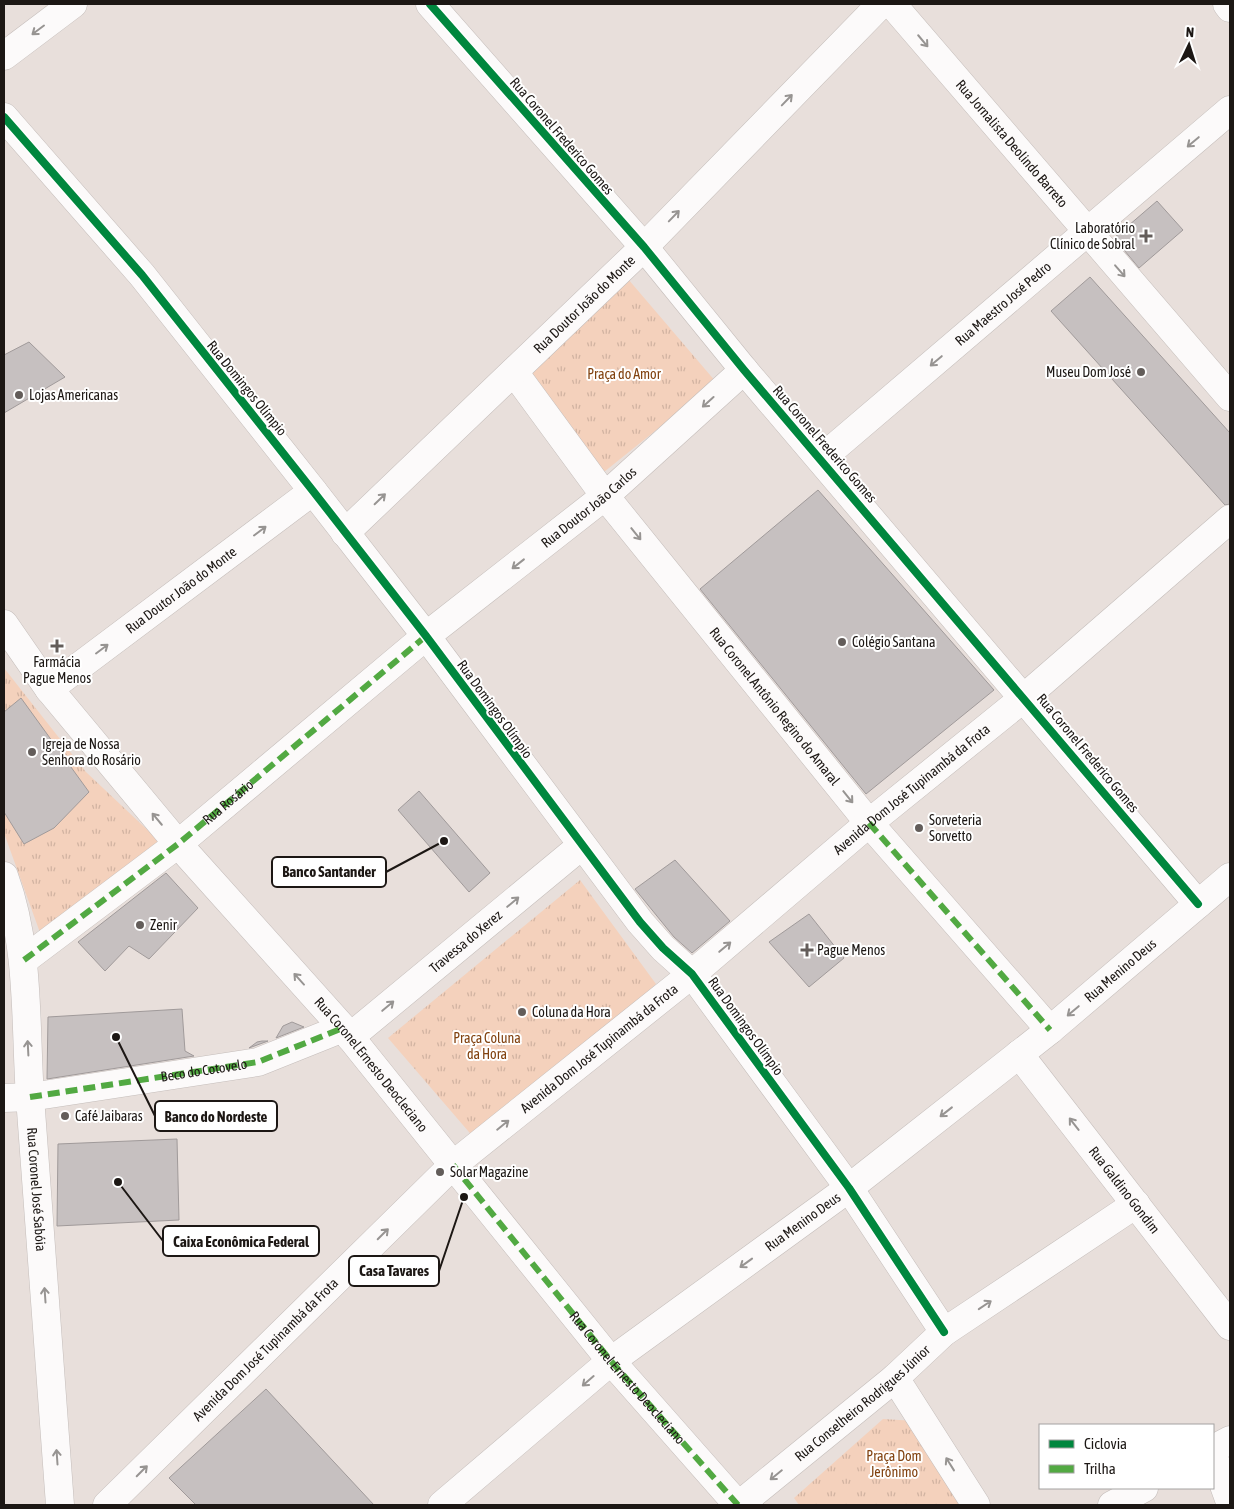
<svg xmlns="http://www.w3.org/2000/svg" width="1234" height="1509" viewBox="0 0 1234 1509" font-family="'Asap Condensed',sans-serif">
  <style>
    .park { fill: url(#park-tufts) }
    .building { fill: #c6c0c0; stroke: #a09a9a }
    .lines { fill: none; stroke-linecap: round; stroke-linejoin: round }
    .minor-casing { stroke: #c4bdba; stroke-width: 29 }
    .major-casing { stroke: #c4bdba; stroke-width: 29 }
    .minor { stroke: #fcfafa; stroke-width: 28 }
    .major { stroke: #fcfafa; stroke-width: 28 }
    .quiet { stroke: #52a942; stroke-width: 6; stroke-dasharray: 12 6; stroke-linecap: butt }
    .cycleway-casing { stroke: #fff; stroke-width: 11 }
    .cycleway { stroke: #00873e; stroke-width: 8 }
    .oneway { stroke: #979492 }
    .poi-dot { fill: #635d5a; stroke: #fff; stroke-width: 2 }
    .labels { text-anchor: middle; stroke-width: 4; stroke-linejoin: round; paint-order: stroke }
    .street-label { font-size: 14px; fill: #1c1714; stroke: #fff }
    .poi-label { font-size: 14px; fill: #1c1714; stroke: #fff; text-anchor: start }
    .park-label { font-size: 14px; fill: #81410e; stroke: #fff }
    .leader { fill: none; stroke: #1c1714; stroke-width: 2 }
    .callout-dot { fill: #1c1714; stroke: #fff; stroke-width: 2 }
    .callout { fill: #fff; stroke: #1c1714; stroke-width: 2 }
    .callout-label { font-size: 15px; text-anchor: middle; font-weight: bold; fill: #1c1714 }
  </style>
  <defs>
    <pattern id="park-tufts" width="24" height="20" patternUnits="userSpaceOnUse" patternTransform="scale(1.25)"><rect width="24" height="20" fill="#f4d1bc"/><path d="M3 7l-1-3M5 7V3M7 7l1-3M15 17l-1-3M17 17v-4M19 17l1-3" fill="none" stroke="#d1b3a1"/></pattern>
  </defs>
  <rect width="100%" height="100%" fill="#e8dfdb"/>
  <path class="park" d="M628,279L716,382L599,476L524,381Z
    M4,668L86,772L175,856L47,952L4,833Z
    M580,880L656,984L481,1146L388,1038Z
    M883,1419L916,1421L965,1505H799L794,1498Z"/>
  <path class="building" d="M1157,201L1183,230L1139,268L1114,238Z
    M1090,277L1230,433V504L1225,505L1051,311Z
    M29,342L65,377L4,413V355Z
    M818,490L994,690L866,794L700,589Z
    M21,698L89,792L54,828L24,844L4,812V712Z
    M419,791L490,873L469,892L398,810Z
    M675,860L730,921L692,953L674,937L635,889Z
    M166,873L198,908L149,959L129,946L105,971L78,942Z
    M809,914L844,958L809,987L769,942Z
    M182,1009L185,1051L194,1056L47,1079L48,1017Z
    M292,1022L304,1027L276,1038L283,1026Z
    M262,1041H268L249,1048L257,1042Z
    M177,1139L179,1220L57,1226L58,1144Z
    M266,1389L374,1505H196L169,1478Z"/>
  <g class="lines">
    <g class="minor-casing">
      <g id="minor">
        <path d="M430,4L644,247L744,370L1198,904"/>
        <path id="s1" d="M892,4L1230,397"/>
        <path d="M1227,4L1230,8"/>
        <path d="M4,56L73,4"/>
        <path d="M4,117L142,275L313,491L426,636L640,922L663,948L692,974L849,1188L944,1332"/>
        <path id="s2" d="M514,372L605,496L869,823L1050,1030"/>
        <path id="s3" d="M822,458L1230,110"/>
        <path id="s4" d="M345,533L644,247L881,4"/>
        <path id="s5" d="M49,689L313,491"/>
        <path id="s6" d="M24,960L178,844L426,636L605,496L744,370"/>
        <path id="s7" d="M350,1037L581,846"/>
        <path id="s8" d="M1019,1054L1230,1326"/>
        <path id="s9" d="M30,1097L258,1062L343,1028"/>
        <path id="s10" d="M453,1165L611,1361L738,1505"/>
        <path d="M895,1378L976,1505"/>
        <path d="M1213,1455L1230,1502"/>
        <path id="s11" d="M739,1505L895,1378L944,1332L1136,1204"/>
      </g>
    </g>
    <g class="major-casing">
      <g id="major">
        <path id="s12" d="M4,624L49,689L178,844L343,1028L453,1165"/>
        <path id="s13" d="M4,876C30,947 25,1023 30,1097C39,1233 51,1369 60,1505"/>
        <path d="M4,1098L30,1097"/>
        <path d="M1213,1449L1230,1440"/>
        <path id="s14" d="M107,1505L453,1165L692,974L869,823L1025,697L1230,519"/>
        <path id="s15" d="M442,1505L611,1361L849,1188L1050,1030L1230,877"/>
        <path d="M1112,1505L1144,1488"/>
      </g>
    </g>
    <use href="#minor" class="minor"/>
    <use href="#major" class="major"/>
    <path class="quiet" d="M869,823L1050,1030
      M24,960L178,844L426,636
      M30,1097L258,1062L343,1028
      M453,1165L611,1361L738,1505"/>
    <g class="cycleway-casing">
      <path id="cycleway" d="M430,4L644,247L744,370L1198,904
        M4,117L142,275L313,491L426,636L640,922L663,948L692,974L849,1188L944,1332"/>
    </g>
    <use href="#cycleway" class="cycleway"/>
  </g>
  <defs><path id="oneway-shaft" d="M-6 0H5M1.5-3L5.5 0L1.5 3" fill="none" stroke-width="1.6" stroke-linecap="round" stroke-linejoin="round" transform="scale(1.25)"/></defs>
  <g class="oneway">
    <use href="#oneway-shaft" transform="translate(38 30) rotate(143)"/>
    <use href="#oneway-shaft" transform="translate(923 41) rotate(50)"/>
    <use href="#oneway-shaft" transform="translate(787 100) rotate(-46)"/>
    <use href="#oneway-shaft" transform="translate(1193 142) rotate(140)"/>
    <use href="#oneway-shaft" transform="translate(674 216) rotate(-46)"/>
    <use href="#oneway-shaft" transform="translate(1120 271) rotate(49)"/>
    <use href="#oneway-shaft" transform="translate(936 361) rotate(140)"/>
    <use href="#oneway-shaft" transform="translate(708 402) rotate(138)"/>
    <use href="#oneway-shaft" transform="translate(380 499) rotate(-44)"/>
    <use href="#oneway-shaft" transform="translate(260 531) rotate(-37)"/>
    <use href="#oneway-shaft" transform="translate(636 534) rotate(51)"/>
    <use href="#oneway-shaft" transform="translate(518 564) rotate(142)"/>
    <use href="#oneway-shaft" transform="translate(102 649) rotate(-37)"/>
    <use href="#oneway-shaft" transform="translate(848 797) rotate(51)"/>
    <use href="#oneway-shaft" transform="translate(157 819) rotate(-130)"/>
    <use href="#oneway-shaft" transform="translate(513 902) rotate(-40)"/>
    <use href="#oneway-shaft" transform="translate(725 947) rotate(-40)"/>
    <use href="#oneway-shaft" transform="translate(299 979) rotate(-132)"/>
    <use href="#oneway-shaft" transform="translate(388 1006) rotate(-40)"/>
    <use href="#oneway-shaft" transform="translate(1073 1011) rotate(140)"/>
    <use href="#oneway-shaft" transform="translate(28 1048) rotate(-93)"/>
    <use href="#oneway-shaft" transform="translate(946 1112) rotate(142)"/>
    <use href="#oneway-shaft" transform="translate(1074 1124) rotate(-128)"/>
    <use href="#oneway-shaft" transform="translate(503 1125) rotate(-39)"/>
    <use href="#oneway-shaft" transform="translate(383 1234) rotate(-45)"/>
    <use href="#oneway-shaft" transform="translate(746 1263) rotate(144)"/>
    <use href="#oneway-shaft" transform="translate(45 1295) rotate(-94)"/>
    <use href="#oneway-shaft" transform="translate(985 1305) rotate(-34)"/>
    <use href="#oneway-shaft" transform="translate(588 1381) rotate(139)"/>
    <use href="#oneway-shaft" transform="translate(57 1457) rotate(-94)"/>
    <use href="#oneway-shaft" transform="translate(950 1464) rotate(-122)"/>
    <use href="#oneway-shaft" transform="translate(142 1471) rotate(-45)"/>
    <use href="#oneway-shaft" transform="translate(776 1475) rotate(141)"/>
  </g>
  <g class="poi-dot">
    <path d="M1143.5 228.5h5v5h5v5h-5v5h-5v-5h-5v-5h5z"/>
    <circle cx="1141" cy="372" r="5"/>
    <circle cx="19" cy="395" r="5"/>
    <circle cx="842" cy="642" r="5"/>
    <path d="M54.5 638.5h5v5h5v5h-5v5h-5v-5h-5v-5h5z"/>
    <circle cx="32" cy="752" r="5"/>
    <circle cx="919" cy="828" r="5"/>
    <circle cx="140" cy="925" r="5"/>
    <path d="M804.5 942.5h5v5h5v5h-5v5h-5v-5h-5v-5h5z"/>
    <circle cx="522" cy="1012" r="5"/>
    <circle cx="65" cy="1116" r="5"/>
    <circle cx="440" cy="1172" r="5"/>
  </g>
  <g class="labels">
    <g class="street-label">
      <text transform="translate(562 136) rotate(49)" y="5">Rua Coronel Frederico Gomes</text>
      <text dy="5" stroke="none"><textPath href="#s1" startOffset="184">Rua Jornalista Deolindo Barreto</textPath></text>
      <text dy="5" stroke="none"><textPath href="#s4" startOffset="331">Rua Doutor João do Monte</textPath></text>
      <text dy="5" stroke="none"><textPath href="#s3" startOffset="238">Rua Maestro José Pedro</textPath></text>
      <text transform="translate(247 388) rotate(51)" y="5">Rua Domingos Olímpio</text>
      <text transform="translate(825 444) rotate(49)" y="5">Rua Coronel Frederico Gomes</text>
      <text dy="5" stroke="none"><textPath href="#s6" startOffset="724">Rua Doutor João Carlos</textPath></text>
      <text dy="5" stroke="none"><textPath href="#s5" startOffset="165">Rua Doutor João do Monte</textPath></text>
      <text dy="5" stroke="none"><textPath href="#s2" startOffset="424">Rua Coronel Antônio Regino do Amaral</textPath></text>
      <text transform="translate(495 709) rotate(54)" y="5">Rua Domingos Olímpio</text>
      <text transform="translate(1088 753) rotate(50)" y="5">Rua Coronel Frederico Gomes</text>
      <text dy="5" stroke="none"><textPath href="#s14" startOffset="1078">Avenida Dom José Tupinambá da Frota</textPath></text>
      <text dy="5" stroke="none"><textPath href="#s6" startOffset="258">Rua Rosário</textPath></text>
      <text dy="5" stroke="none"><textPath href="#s7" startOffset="150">Travessa do Xerez</textPath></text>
      <text dy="5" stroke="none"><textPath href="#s15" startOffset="864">Rua Menino Deus</textPath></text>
      <text transform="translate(746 1026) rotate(54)" y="5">Rua Domingos Olímpio</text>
      <text dy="5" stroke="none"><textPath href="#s14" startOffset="672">Avenida Dom José Tupinambá da Frota</textPath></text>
      <text dy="5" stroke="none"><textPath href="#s12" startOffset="574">Rua Coronel Ernesto Deocleciano</textPath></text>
      <text dy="5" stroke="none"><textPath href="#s9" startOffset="176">Beco do Cotovelo</textPath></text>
      <text dy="5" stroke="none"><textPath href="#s8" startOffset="172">Rua Galdino Gondim</textPath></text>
      <text dy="5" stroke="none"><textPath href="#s13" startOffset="316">Rua Coronel José Sabóia</textPath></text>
      <text dy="5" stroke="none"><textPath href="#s15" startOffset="459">Rua Menino Deus</textPath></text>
      <text dy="5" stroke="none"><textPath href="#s14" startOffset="222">Avenida Dom José Tupinambá da Frota</textPath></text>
      <text dy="5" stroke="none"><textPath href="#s10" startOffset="275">Rua Coronel Ernesto Deocleciano</textPath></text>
      <text dy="5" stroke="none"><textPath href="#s11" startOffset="160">Rua Conselheiro Rodrigues Júnior</textPath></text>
    </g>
    <g class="poi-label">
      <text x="1135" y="233" text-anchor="end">Laboratório<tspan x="1135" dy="16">Clínico de Sobral</tspan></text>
      <text x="1131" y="377" text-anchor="end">Museu Dom José</text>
      <text x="29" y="400">Lojas Americanas</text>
      <text x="852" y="647">Colégio Santana</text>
      <text x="57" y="667" text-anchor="middle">Farmácia<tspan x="57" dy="16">Pague Menos</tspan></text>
      <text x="42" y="749">Igreja de Nossa<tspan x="42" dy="16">Senhora do Rosário</tspan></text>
      <text x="929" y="825">Sorveteria<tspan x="929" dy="16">Sorvetto</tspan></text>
      <text x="150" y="930">Zenir</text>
      <text x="817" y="955">Pague Menos</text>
      <text x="532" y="1017">Coluna da Hora</text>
      <text x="75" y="1121">Café Jaibaras</text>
      <text x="450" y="1177">Solar Magazine</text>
    </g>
    <g class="park-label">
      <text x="624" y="379">Praça do Amor</text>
      <text x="487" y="1043">Praça Coluna<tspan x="487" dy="16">da Hora</tspan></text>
      <text x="894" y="1461">Praça Dom<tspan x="894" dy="16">Jerônimo</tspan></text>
    </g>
  </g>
  <path class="leader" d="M444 841L386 872M116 1037L155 1116M118 1182L163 1241M464 1197L439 1271"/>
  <g class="callout-dot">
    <circle cx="444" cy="841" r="5"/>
    <circle cx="116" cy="1037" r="5"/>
    <circle cx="118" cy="1182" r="5"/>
    <circle cx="464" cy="1197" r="5"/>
  </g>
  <g class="callout">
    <rect x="272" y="857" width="114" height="30" rx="5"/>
    <rect x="155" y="1101" width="122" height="30" rx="5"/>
    <rect x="163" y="1226" width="156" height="30" rx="5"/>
    <rect x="349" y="1256" width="90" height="30" rx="5"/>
  </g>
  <g class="callout-label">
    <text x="329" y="877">Banco Santander</text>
    <text x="216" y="1122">Banco do Nordeste</text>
    <text x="241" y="1247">Caixa Econômica Federal</text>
    <text x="394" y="1276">Casa Tavares</text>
  </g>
  <rect width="1234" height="1509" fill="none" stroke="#1c1714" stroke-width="10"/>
  <rect x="1039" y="1424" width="175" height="65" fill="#ffffff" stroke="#a4a2a1"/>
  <rect x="1049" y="1440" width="25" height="8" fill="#00873e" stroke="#a4a2a1"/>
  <text x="1084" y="1449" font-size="15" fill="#1c1714">Ciclovia</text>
  <rect x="1049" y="1465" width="25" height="8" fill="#52a942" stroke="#a4a2a1"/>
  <text x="1084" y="1474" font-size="15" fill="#1c1714">Trilha</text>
  <g transform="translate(1189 45) rotate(4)" stroke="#ffffff" stroke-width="4" paint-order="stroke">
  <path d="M0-4L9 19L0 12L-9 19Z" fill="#1c1714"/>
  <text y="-8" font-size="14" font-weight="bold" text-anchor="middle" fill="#1c1714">N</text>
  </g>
</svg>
